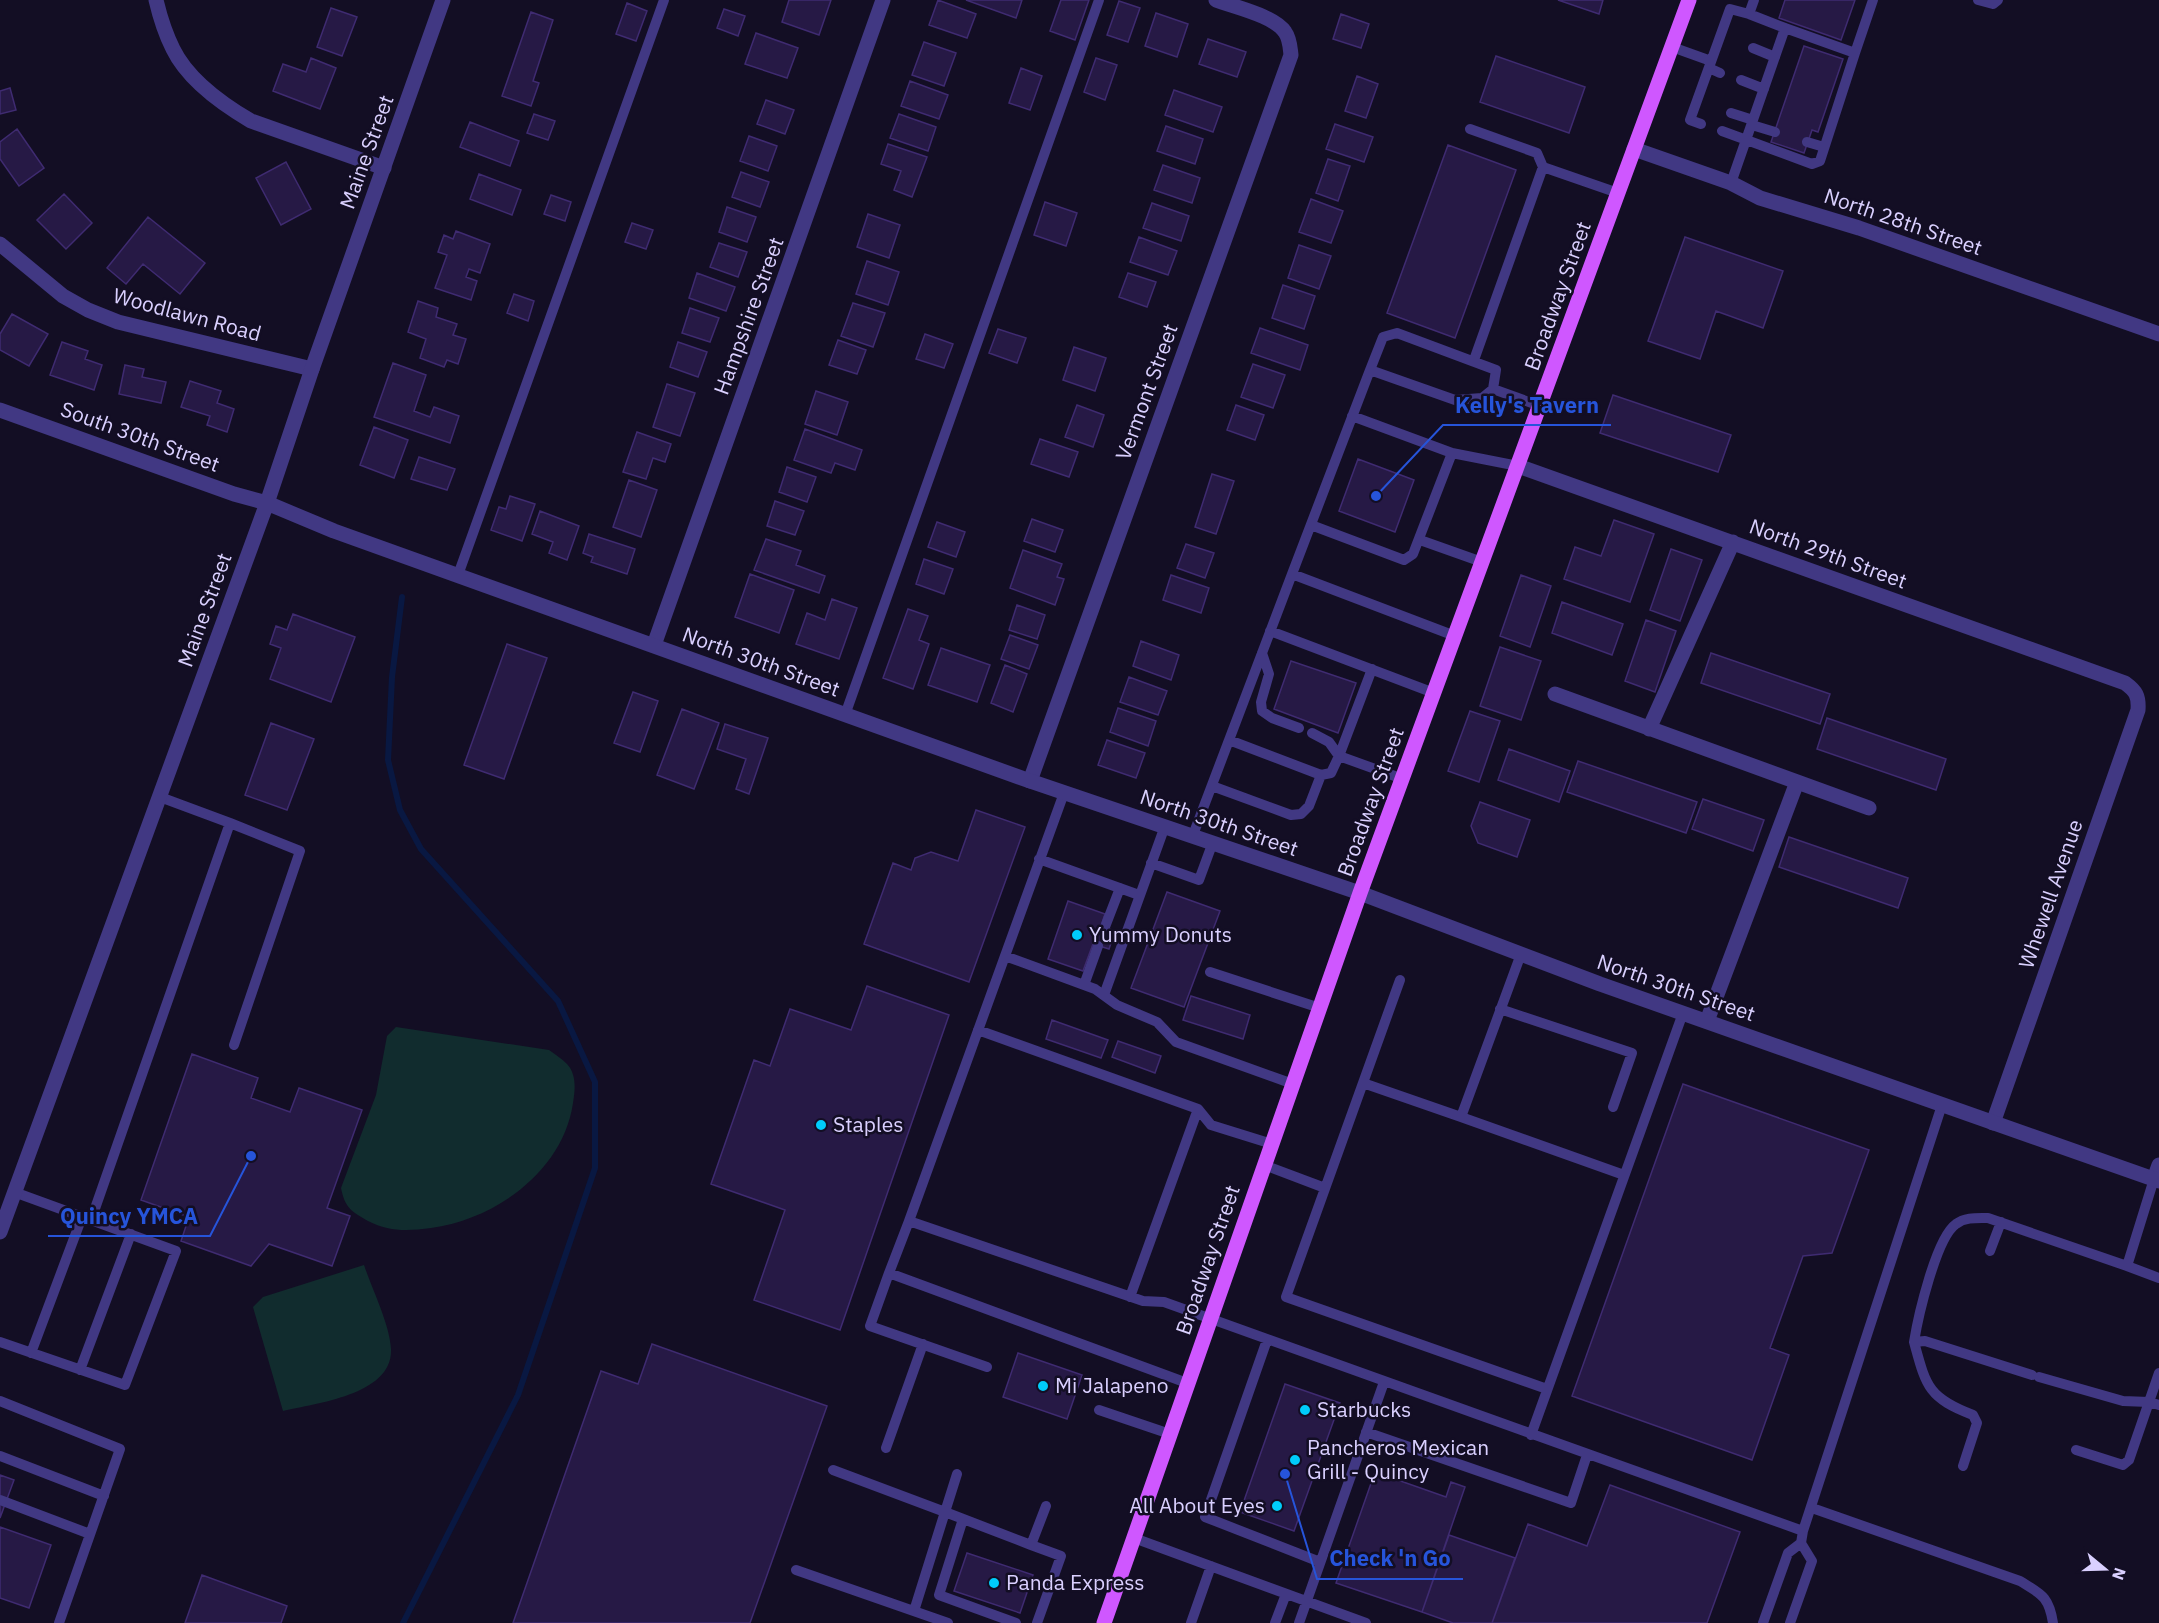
<svg xmlns="http://www.w3.org/2000/svg" width="2159" height="1623" viewBox="0 0 2159 1623" font-family="'IBM Plex Sans',sans-serif">
  <style>
    .green { fill: #112c2e }
    .lines { fill: none; stroke-linecap: round; stroke-linejoin: round }
    .stream { stroke: #091842; stroke-width: 6 }
    .building { fill: #261945; stroke: #3f2b71; stroke-width: 1.5 }
    .service { stroke: #413883; stroke-width: 10 }
    .minor { stroke: #413883; stroke-width: 15 }
    .tertiary { stroke: #413883; stroke-width: 15 }
    .primary { stroke: #cf57ff; stroke-width: 15 }
    .poi-dot { fill: #00ccfb; stroke: #130e24; stroke-width: 2 }
    .labels { text-anchor: middle; stroke-width: 5; stroke-linejoin: round; paint-order: stroke }
    .street-label { font-size: 21px; fill: #dad0ff; stroke: #130e24 }
    .poi-label { font-size: 21px; fill: #dad0ff; stroke: #130e24; text-anchor: start }
    .leader { fill: none; stroke: #2654da; stroke-width: 2 }
    .callout-dot { fill: #2654da; stroke: #130e24; stroke-width: 2 }
    .callout-label { font-size: 22px; text-anchor: middle; font-weight: bold; fill: #2654da; stroke: #130e24; stroke-width: 5; stroke-linejoin: round; paint-order: stroke }
  </style>
  <rect width="100%" height="100%" fill="#130e24"/>
  <path class="green" d="M396,1027L549,1050C555,1054 562,1059 567,1064C577,1075 575,1090 573,1103C563,1171 496,1219 431,1228C408,1231 389,1232 368,1221C351,1211 345,1208 341,1188L376,1095L387,1036Z
    M364,1265C372,1289 390,1325 391,1349C393,1395 316,1403 283,1411L253,1307L263,1297Z"/>
  <g class="lines">
    <path class="stream" d="M402,597L392,677L388,760L400,810L421,849L558,1001L595,1082V1168L518,1395L403,1623"/>
  </g>
  <path class="building" d="M789,0H831L819,35L782,22Z
    M938,0L976,14L967,38L929,25Z
    M966,0H1022L1016,18Z
    M1061,0H1089L1075,40L1050,31Z
    M1558,0H1603L1599,14Z
    M1785,0H1855L1841,40L1779,18Z
    M1119,1L1140,8L1128,42L1107,35Z
    M627,3L647,11L636,41L616,34Z
    M331,8L357,17L342,56L317,47Z
    M724,9L745,16L738,36L717,28Z
    M531,12L553,20L533,81L539,83L531,106L502,96Z
    M1156,13L1188,24L1177,57L1145,46Z
    M1341,14L1369,24L1361,48L1333,39Z
    M756,33L798,48L787,78L745,64Z
    M1208,39L1246,52L1237,77L1199,64Z
    M924,42L956,53L944,86L912,75Z
    M1804,46L1843,59L1818,132L1812,130L1804,153L1771,142Z
    M1496,56L1585,87L1569,133L1480,102Z
    M311,58L336,68L320,109L273,91L283,64L306,72Z
    M1096,58L1117,65L1105,100L1084,92Z
    M1021,68L1042,76L1030,110L1009,103Z
    M1357,76L1378,84L1366,118L1345,111Z
    M910,81L948,95L939,119L901,106Z
    M10,88L16,110L0,114V91Z
    M1174,90L1222,107L1213,132L1165,115Z
    M766,100L794,110L785,134L757,124Z
    M534,114L555,121L548,140L527,133Z
    M899,114L936,127L928,151L890,138Z
    M470,122L519,141L510,166L460,147Z
    M1335,124L1373,137L1364,162L1326,149Z
    M1166,126L1203,139L1195,164L1157,151Z
    M17,129L44,168L19,186L0,159V142Z
    M749,136L777,146L768,171L740,161Z
    M888,144L927,157L912,197L894,190L901,171L881,164Z
    M1448,145L1516,170L1455,338L1387,313Z
    M1328,159L1350,166L1338,201L1316,193Z
    M286,162L311,209L281,225L256,178Z
    M1163,165L1200,178L1192,203L1154,190Z
    M741,172L769,182L760,207L732,197Z
    M479,174L521,190L512,215L470,199Z
    M64,194L92,223L66,249L37,220Z
    M551,195L571,202L565,221L544,214Z
    M1311,199L1343,211L1331,243L1299,232Z
    M1045,202L1077,213L1066,246L1034,235Z
    M1152,203L1189,216L1181,241L1143,228Z
    M727,207L756,217L747,242L719,232Z
    M868,214L900,225L889,258L857,247Z
    M148,217L205,263L180,294L143,264L126,284L107,268Z
    M632,223L653,230L646,249L625,242Z
    M456,231L490,244L480,273L469,269L466,277L477,281L471,300L435,288L447,255L438,252L444,235L453,239Z
    M1139,237L1177,251L1168,275L1130,262Z
    M1685,237L1783,271L1763,328L1716,311L1700,359L1648,341Z
    M719,243L747,252L738,277L710,267Z
    M1299,245L1331,256L1319,289L1288,278Z
    M867,261L899,272L888,305L856,294Z
    M697,273L735,287L726,311L689,298Z
    M1128,273L1156,282L1147,307L1119,297Z
    M1283,285L1315,296L1304,329L1272,318Z
    M514,294L534,301L528,321L507,313Z
    M418,301L438,308L436,317L457,324L453,335L466,339L458,364L447,360L444,367L420,358L426,339L408,332Z
    M853,303L885,313L873,347L841,336Z
    M690,308L719,318L710,342L682,333Z
    M12,314L48,334L29,366L0,350V334Z
    M1260,328L1308,345L1300,370L1251,353Z
    M998,329L1026,338L1017,363L989,353Z
    M925,334L953,344L944,368L916,359Z
    M838,340L866,350L857,374L829,365Z
    M62,342L88,351L85,359L102,365L94,390L50,375Z
    M678,342L707,352L698,377L670,367Z
    M1074,347L1106,358L1095,391L1063,380Z
    M393,363L426,375L414,411L430,417L434,407L459,416L450,443L374,417Z
    M1253,364L1285,375L1273,408L1241,397Z
    M125,365L144,369L142,377L166,382L161,403L119,394Z
    M190,381L221,391L217,403L234,409L227,432L207,425L210,416L181,407Z
    M667,384L695,393L680,436L653,427Z
    M816,391L848,402L837,435L805,424Z
    M1613,395L1731,435L1718,472L1600,433Z
    M1077,405L1104,415L1093,447L1065,437Z
    M1236,405L1264,415L1255,440L1227,430Z
    M374,427L408,440L394,478L360,465Z
    M805,429L862,450L855,470L835,463L831,473L794,460Z
    M637,432L671,444L665,462L653,458L646,479L623,472Z
    M1040,439L1078,452L1069,477L1031,464Z
    M419,457L455,469L447,490L411,479Z
    M1358,459L1414,480L1395,532L1339,511Z
    M787,467L816,477L807,502L779,492Z
    M1212,474L1234,481L1216,534L1195,527Z
    M629,480L657,490L641,537L613,527Z
    M510,496L535,504L522,541L491,530L499,507L506,509Z
    M775,501L804,511L795,535L767,526Z
    M540,511L579,526L567,560L549,553L553,542L532,534Z
    M1032,519L1063,530L1055,552L1024,541Z
    M1614,520L1654,534L1630,602L1564,579L1575,547L1601,556Z
    M937,522L965,532L956,557L928,547Z
    M589,534L635,549L627,574L591,562L593,557L583,553Z
    M766,539L801,551L796,565L825,576L819,593L754,570Z
    M1186,544L1214,553L1205,578L1177,568Z
    M1671,549L1702,560L1680,621L1650,610Z
    M1023,550L1062,564L1057,577L1064,579L1055,605L1010,588Z
    M924,559L953,569L944,594L916,584Z
    M750,574L794,590L779,633L735,617Z
    M1171,575L1209,588L1201,613L1163,600Z
    M1521,575L1551,586L1530,647L1500,636Z
    M832,599L857,608L839,659L796,644L807,613L825,620Z
    M1562,602L1623,624L1612,655L1552,633Z
    M1017,605L1045,615L1037,639L1009,630Z
    M908,609L928,616L919,640L929,644L913,689L883,678Z
    M293,614L355,637L331,702L270,679L281,648L270,644L276,626L287,630Z
    M1646,620L1676,631L1655,692L1625,681Z
    M1010,635L1038,645L1029,669L1001,659Z
    M1141,641L1179,655L1171,680L1133,666Z
    M507,644L547,658L504,779L464,765Z
    M1500,647L1541,661L1521,720L1480,706Z
    M941,648L990,665L977,702L928,685Z
    M1711,653L1830,694L1820,724L1701,683Z
    M1291,661L1356,683L1338,733L1274,709Z
    M1005,665L1027,674L1013,712L991,703Z
    M1129,677L1167,691L1158,715L1120,702Z
    M633,692L658,701L640,752L614,743Z
    M1118,708L1156,721L1148,746L1110,732Z
    M682,709L719,723L694,789L657,775Z
    M1470,711L1500,721L1479,782L1448,771Z
    M1827,718L1946,759L1936,790L1817,749Z
    M271,723L314,739L287,810L245,795Z
    M725,724L768,738L749,794L736,789L746,759L717,749Z
    M1107,740L1145,753L1136,778L1098,765Z
    M1509,749L1570,771L1559,802L1498,780Z
    M1578,761L1697,802L1686,833L1567,792Z
    M1703,799L1764,820L1753,851L1692,829Z
    M1480,802L1530,820L1517,857L1478,843L1471,826Z
    M976,810L1025,827L969,982L864,944L893,863L911,870L915,858L931,852L958,861Z
    M1789,837L1908,878L1898,908L1779,867Z
    M1167,892L1220,911L1184,1007L1131,988Z
    M1068,901L1105,914L1101,926L1115,931L1109,949L1093,944L1083,971L1048,959Z
    M867,986L949,1015L840,1330L754,1300L785,1210L711,1184L754,1060L770,1066L790,1009L851,1030Z
    M1191,996L1250,1015L1243,1039L1183,1020Z
    M1052,1020L1108,1040L1101,1058L1046,1039Z
    M1118,1041L1161,1056L1155,1073L1112,1057Z
    M192,1054L258,1078L251,1098L290,1112L299,1088L362,1110L327,1208L350,1216L332,1266L269,1244L251,1266L181,1241L189,1217L141,1200Z
    M1683,1084L1869,1150L1832,1253L1803,1256L1770,1348L1789,1355L1752,1460L1572,1396Z
    M652,1344L827,1406L750,1623H513L601,1371L638,1384Z
    M1018,1353L1082,1375L1067,1419L1003,1397Z
    M1285,1384L1340,1403L1294,1531L1240,1512Z
    M1375,1472L1446,1497L1451,1482L1465,1487L1422,1612L1336,1583Z
    M0,1475L14,1480L0,1518Z
    M1610,1485L1740,1532L1707,1623H1492L1528,1524L1587,1546Z
    M0,1527L51,1545L29,1608L0,1598Z
    M1449,1535L1515,1558L1492,1623H1453L1422,1612Z
    M967,1553L1033,1575L1020,1613L954,1591Z
    M202,1575L287,1606L281,1623H185Z"/>
  <g class="lines">
    <path class="service" d="M1754,0L1749,14L1785,28
      M1978,0L1993,4L1998,0
      M1672,47L1711,61
      M1753,48L1775,57
      M1709,68L1720,73
      M1741,80L1764,89
      M1731,113L1753,120
      M1701,124L1690,120L1730,9L1749,14
      M1752,125L1775,132
      M1470,129L1537,153L1543,167
      M1722,131L1812,164L1820,161L1855,53
      M1807,142L1824,147
      M1731,183L1785,28L1855,53L1873,0
      M1474,360L1543,167L1618,193
      M1370,370L1383,337L1397,333L1496,370L1493,389
      M1352,416L1452,453
      M1311,525L1404,560L1413,554L1452,453L1518,466
      M1420,540L1482,562
      M458,575L664,0
      M1270,631L1434,693
      M1455,636L1292,574L1370,370L1455,400L1482,398L1493,389L1540,406
      M1262,653L1269,674L1261,702L1262,711L1272,718L1299,728
      M1372,669L1339,756L1403,779
      M845,715L1099,0
      M1229,740L1321,775L1331,773L1339,756L1329,742L1312,733
      M1212,786L1291,815L1301,814L1309,806L1321,775
      M1064,793L909,1221L1143,1301L1164,1302L1803,1531
      M230,823L300,851L234,1045
      M1193,835L1292,574
      M1039,859L1139,895
      M1151,863L1199,880L1213,842
      M1105,927L1120,888
      M1521,954L1461,1117L1624,1175
      M1005,956L1095,989L1117,1005L1157,1022L1176,1042L1293,1084
      M1210,972L1320,1008
      M1400,980L1286,1297L1547,1389
      M1084,985L1098,946
      M1104,995L1165,826
      M1500,1009L1632,1053L1613,1107
      M978,1030L1198,1109L1130,1297
      M1363,1083L1461,1117
      M1198,1109L1211,1125L1272,1144
      M1264,1165L1325,1188
      M2154,1179L2127,1266L2159,1278
      M91,1220L230,823L160,797
      M1990,1251L2001,1222
      M889,1273L909,1221
      M1267,1340L1205,1517L1320,1562
      M0,1342L125,1385L176,1251L14,1192
      M1914,1342C1926,1386 1928,1398 1973,1415L1977,1423L1963,1466
      M31,1353L82,1217
      M987,1367L870,1326L889,1273L1187,1383
      M80,1370L131,1234
      M2032,1375L1925,1341L1914,1342C1918,1317 1936,1238 1956,1224C1965,1217 1977,1218 1988,1218L2127,1266
      M2039,1377L2123,1401L2149,1402L2159,1405
      M0,1401L120,1449L59,1623
      M1099,1410L1170,1434
      M1366,1432L1571,1503L1587,1455
      M1531,1435L1683,1013
      M886,1448L923,1344
      M2076,1450L2123,1465L2129,1460L2159,1373
      M0,1456L104,1496
      M833,1470L945,1512L914,1611
      M957,1474L945,1512L1031,1545
      M0,1500L90,1534
      M1812,1508L2020,1581C2041,1594 2049,1596 2053,1623
      M963,1519L939,1595L1016,1623
      M1134,1538L1366,1623
      M1801,1543L1803,1531L1942,1105
      M796,1570L948,1623
      M1037,1623L1061,1556L1031,1545L1046,1506
      M1191,1623L1211,1566
      M1275,1623L1286,1594
      M1299,1623L1384,1382
      M1763,1623L1788,1553L1801,1543L1812,1561L1790,1623"/>
    <path class="minor" d="M156,0C160,17 165,33 173,49C188,80 222,104 251,121L384,168
      M1634,149L1731,183L1760,198L1859,228L2159,334
      M0,244L63,296L88,310L118,322L312,369
      M1518,466L2125,683C2136,691 2139,696 2138,710L1993,1123
      M654,645L883,0
      M1555,694L1869,808
      M1649,729L1733,542
      M1030,781L1291,55C1290,47 1290,39 1285,32C1275,16 1234,7 1216,0
      M1707,1021L1797,782
      M2154,1179L2159,1165"/>
    <path class="tertiary" d="M0,410L234,494L267,503L334,531L1030,781L1360,893L1600,984L2159,1181
      M0,1232L267,503L312,369L443,0"/>
    <path class="primary" d="M1104,1623L1360,893L1689,0"/>
  </g>
  <g class="poi-dot">
    <circle cx="1077" cy="935" r="6"/>
    <circle cx="821" cy="1125" r="6"/>
    <circle cx="1043" cy="1386" r="6"/>
    <circle cx="1305" cy="1410" r="6"/>
    <circle cx="1295" cy="1460" r="6"/>
    <circle cx="1277" cy="1506" r="6"/>
    <circle cx="994" cy="1583" r="6"/>
  </g>
  <g class="labels">
    <g class="street-label">
      <text transform="translate(367 152) rotate(-70)" y="7">Maine Street</text>
      <text transform="translate(1903 222) rotate(19)" y="7">North 28th Street</text>
      <text transform="translate(1558 296) rotate(-70)" y="7">Broadway Street</text>
      <text transform="translate(187 315) rotate(15)" y="7">Woodlawn Road</text>
      <text transform="translate(749 316) rotate(-70)" y="7">Hampshire Street</text>
      <text transform="translate(1147 392) rotate(-70)" y="7">Vermont Street</text>
      <text transform="translate(140 437) rotate(20)" y="7">South 30th Street</text>
      <text transform="translate(1828 554) rotate(20)" y="7">North 29th Street</text>
      <text transform="translate(205 610) rotate(-70)" y="7">Maine Street</text>
      <text transform="translate(761 662) rotate(20)" y="7">North 30th Street</text>
      <text transform="translate(1371 802) rotate(-70)" y="7">Broadway Street</text>
      <text transform="translate(1219 823) rotate(19)" y="7">North 30th Street</text>
      <text transform="translate(2051 894) rotate(-71)" y="7">Whewell Avenue</text>
      <text transform="translate(1676 988) rotate(19)" y="7">North 30th Street</text>
      <text transform="translate(1208 1260) rotate(-71)" y="7">Broadway Street</text>
    </g>
    <g class="poi-label">
      <text x="1089" y="942">Yummy Donuts</text>
      <text x="833" y="1132">Staples</text>
      <text x="1055" y="1393">Mi Jalapeno</text>
      <text x="1317" y="1417">Starbucks</text>
      <text x="1307" y="1455">Pancheros Mexican<tspan x="1307" dy="24">Grill - Quincy</tspan></text>
      <text x="1265" y="1513" text-anchor="end">All About Eyes</text>
      <text x="1006" y="1590">Panda Express</text>
    </g>
  </g>
  <path class="leader" d="M1376 496L1443 425H1611M251 1156L210 1236H48M1285 1474L1317 1579H1463"/>
  <g class="callout-dot">
    <circle cx="1376" cy="496" r="6"/>
    <circle cx="251" cy="1156" r="6"/>
    <circle cx="1285" cy="1474" r="6"/>
  </g>
  <g class="callout-label">
    <text x="1527" y="413">Kelly's Tavern</text>
    <text x="129" y="1224">Quincy YMCA</text>
    <text x="1390" y="1566">Check 'n Go</text>
  </g>
  <g transform="translate(2105 1569) rotate(109)" stroke="#130e24" stroke-width="4.5" paint-order="stroke">
  <path d="M0-4.5L10 22L0 15L-10 22Z" fill="#dad0ff"/>
  <text y="-9" font-size="16" font-weight="bold" text-anchor="middle" fill="#dad0ff">N</text>
  </g>
</svg>
